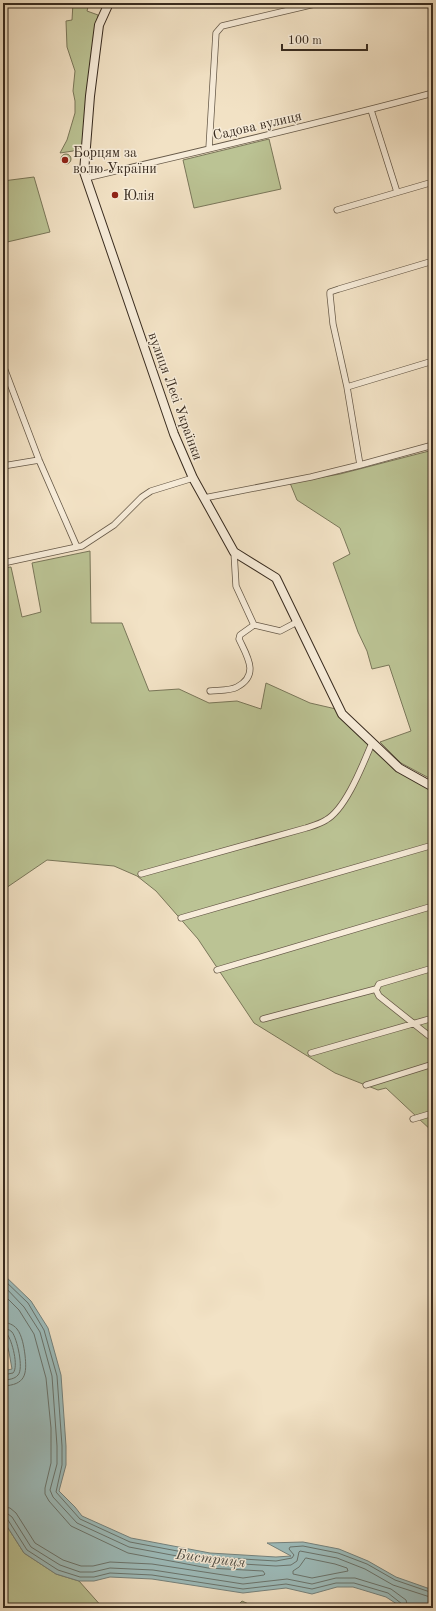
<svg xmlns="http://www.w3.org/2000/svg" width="436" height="1611" viewBox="0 0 436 1611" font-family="'Old Standard TT',serif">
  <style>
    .green { fill: #bbc394; stroke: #7a775a }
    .water { fill: #9dbcbb; stroke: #75827d }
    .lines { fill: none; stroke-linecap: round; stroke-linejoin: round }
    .shore { stroke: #6a746d; stroke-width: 1 }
    .street-casing { stroke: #665948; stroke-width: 7 }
    .secondary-casing { stroke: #382b1f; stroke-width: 10 }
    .street { stroke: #f7ecd9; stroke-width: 5.5 }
    .secondary { stroke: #f7ecd9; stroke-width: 8 }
    .poi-dot { fill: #8f2418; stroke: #f7ecd9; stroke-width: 1.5 }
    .labels { text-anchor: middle; stroke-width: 3; stroke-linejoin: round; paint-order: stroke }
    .street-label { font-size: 14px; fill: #382b1f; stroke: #f7ecd9 }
    .poi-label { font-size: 14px; fill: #382b1f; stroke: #f7ecd9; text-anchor: start }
    .water-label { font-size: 15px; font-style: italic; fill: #514f46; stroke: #f7ecd9 }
  </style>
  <rect width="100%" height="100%" fill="#f2e2c5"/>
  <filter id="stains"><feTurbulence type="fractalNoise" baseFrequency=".005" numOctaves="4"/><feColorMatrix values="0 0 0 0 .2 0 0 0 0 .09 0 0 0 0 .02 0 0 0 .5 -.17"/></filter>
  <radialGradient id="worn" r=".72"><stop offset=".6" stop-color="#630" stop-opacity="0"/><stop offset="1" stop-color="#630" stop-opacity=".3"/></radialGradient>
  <path class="green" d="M73,3H89L87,11L98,15L94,35L84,145L73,151L60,153L67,140L75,113V101L73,91L75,71L67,47L66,21L72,20Z
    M269,139L281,189L194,208L183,160Z
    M61 159a5 5 0 1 1 10 0a5 5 0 1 1-10 0Z
    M34,177L50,232L3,243V181Z
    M433,450V777L429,778L401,763L380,742L411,731L389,665L372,669L367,651L358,632L333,563L350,554L340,528L297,500L290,483L340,474Z
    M90,551L91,623H122L149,691L179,689L209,703L237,701L261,709L266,683L310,703L336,709L393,763L433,787V1132L386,1088L378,1090L335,1073L254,1023L198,939L156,891L137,876L114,866L47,860L3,890V568L11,567L22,617L41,612L32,563Z
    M3,1520L24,1553L56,1574L79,1581L103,1608H3Z
    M242,1601L255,1607V1608H235Z"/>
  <path class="water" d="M3,1274L31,1301L48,1328L61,1375L66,1446V1465L59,1491L75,1507L82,1516L131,1538L210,1553L276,1557L291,1556L267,1543L303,1542L339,1549L368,1561L396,1577L433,1590V1608H403L386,1597L353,1587H337L312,1594L286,1588L243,1593L152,1579L110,1577L94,1581H79L56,1574L24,1553L3,1520V1371L12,1369L9,1352L3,1332Z"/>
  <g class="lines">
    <path class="shore" d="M3,1279L28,1303L44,1330L57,1376L62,1446V1465L56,1492L80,1519L130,1542L209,1557L276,1561L292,1558L294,1555L289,1549L290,1547L303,1546L338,1553L367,1564L395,1580L433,1593
      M3,1285L24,1307L40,1332L52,1376L57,1446V1464L50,1490L53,1497L77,1523L129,1547L209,1562L276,1566L291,1565L297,1561L299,1552L300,1551L337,1558L365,1569L393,1585L433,1598
      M3,1294L19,1310L34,1334L46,1378L51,1428V1463L45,1488V1494L49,1501L71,1526L128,1553L208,1568L263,1571L265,1574L264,1575L243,1578L152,1564L110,1562L93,1566H81L63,1560L35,1543L16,1513L10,1508L3,1507
      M3,1322C8,1323 13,1324 17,1329C22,1335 24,1347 25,1355C27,1374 26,1385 3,1386
      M3,1328C6,1329 9,1329 12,1332C17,1338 24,1369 18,1375C15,1379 8,1380 3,1380
      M3,1334H7C12,1340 19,1367 13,1373L3,1375
      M3,1513L8,1514L12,1517L31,1547L60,1565L80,1572H93L110,1568L153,1570L243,1584L287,1579L312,1584L336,1578H355L391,1589L406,1600L408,1608
      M3,1518L8,1520L27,1550L58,1570L80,1577H94L110,1573L152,1575L243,1589L286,1584L312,1589L336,1583H354L388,1593L402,1604L403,1608
      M306,1558L335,1564L347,1568L348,1571L312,1578L293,1574V1571L299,1567Z"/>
    <g class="street-casing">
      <path id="street" d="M371,110L397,192
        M209,148L216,33L222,26L319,3
        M86,178C202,151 318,124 433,93
        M337,210L433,182
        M433,261L339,289L330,292V295L333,324L347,387L360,465L433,445
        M3,365L39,460L77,547L82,546L114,525L142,497L151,491L193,478
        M347,387L433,361
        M3,466L39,460
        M204,498L311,477L360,465
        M234,552L236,586L254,625L280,631L297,622
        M3,563L77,547
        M210,691C218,690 230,691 237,687C260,675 247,656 239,639L240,635L254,625
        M141,874L306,828C312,826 320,824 326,820C346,809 363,764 372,743
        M181,918L433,845
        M433,968L379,984L376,990L379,996L433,1039
        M217,970L433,906
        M263,1019L376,989
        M311,1053L433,1018
        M366,1085L433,1064
        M413,1119L433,1113"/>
    </g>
    <g class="secondary-casing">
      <path id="secondary" d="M109,3L99,25L90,96L84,172L174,434L193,478L234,552L276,578L342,714L399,768L433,787"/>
    </g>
    <use href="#street" class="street"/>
    <use href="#secondary" class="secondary"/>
  </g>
  <g class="poi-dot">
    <circle cx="65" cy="160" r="4"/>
    <circle cx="115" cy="195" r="4"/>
  </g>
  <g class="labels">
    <g class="street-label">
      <text transform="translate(257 125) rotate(-13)" y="5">Садова вулиця</text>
      <text transform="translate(176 396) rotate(70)" y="5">вулиця Лесі Українки</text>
    </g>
    <g class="poi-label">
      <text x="73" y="157">Борцям за<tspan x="73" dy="16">волю України</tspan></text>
      <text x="123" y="200">Юлія</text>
    </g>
    <g class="water-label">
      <text transform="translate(211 1558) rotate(7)" y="5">Бистриця</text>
    </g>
  </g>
  <rect width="436" height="1611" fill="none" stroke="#f2e2c5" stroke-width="16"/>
  <rect x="4" y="4" width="428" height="1603" fill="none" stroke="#382b1f" stroke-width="2"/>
  <rect x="8" y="8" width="420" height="1595" fill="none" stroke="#382b1f"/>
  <path d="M282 44v6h85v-6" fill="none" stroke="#382b1f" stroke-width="2"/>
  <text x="288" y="44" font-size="12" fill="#382b1f" stroke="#f7ecd9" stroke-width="3" paint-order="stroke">100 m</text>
  <rect width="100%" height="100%" filter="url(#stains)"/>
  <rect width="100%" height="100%" fill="url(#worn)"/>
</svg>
